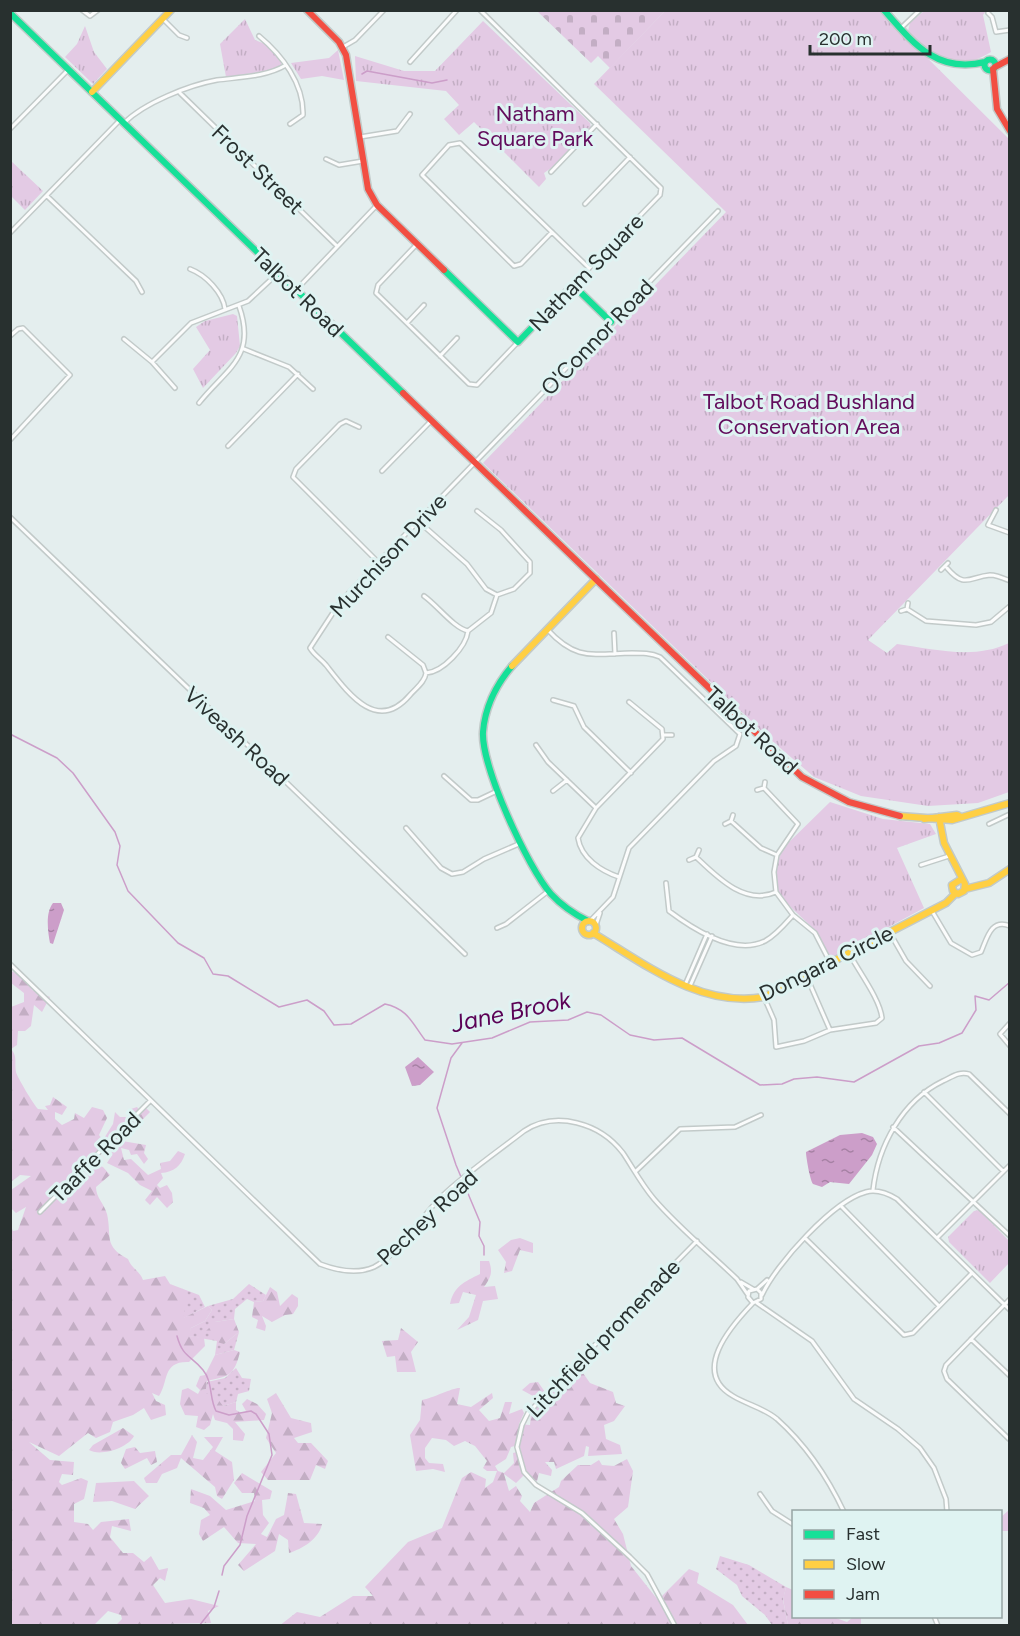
<svg xmlns="http://www.w3.org/2000/svg" width="1020" height="1636" viewBox="0 0 1020 1636" font-family="Figtree,sans-serif">
  <style>
    .grass { fill: url(#grass-dots) }
    .forest { fill: url(#forest-firs); fill-rule: evenodd }
    .cemetery { fill: url(#cemetery-stones) }
    .park { fill: url(#park-tufts) }
    .water { fill: url(#water-ripples) }
    .lines { fill: none; stroke-linecap: round; stroke-linejoin: round }
    .stream { stroke: #cc9ec9; stroke-width: 1.5 }
    .street-casing { stroke: #c2cac9; stroke-width: 6 }
    .fast-casing { stroke: #c2cac9; stroke-width: 9 }
    .slow-casing { stroke: #c2cac9; stroke-width: 9 }
    .jam-casing { stroke: #c2cac9; stroke-width: 9 }
    .street { stroke: #fbfcfc; stroke-width: 3 }
    .fast { stroke: #16e098; stroke-width: 6 }
    .slow { stroke: #ffcf43; stroke-width: 6 }
    .jam { stroke: #f24e42; stroke-width: 6 }
    .labels { text-anchor: middle; stroke-width: 6; stroke-linejoin: round; paint-order: stroke }
    .park-label { font-size: 22px; fill: #620c5c; stroke: #dff3f2 }
    .street-label { font-size: 22px; fill: #28302f; stroke: #dff3f2 }
    .water-label { font-size: 24px; font-style: italic; fill: #5b0256; stroke: #dff3f2 }
  </style>
  <defs>
    <pattern id="grass-dots" width="8" height="8" patternUnits="userSpaceOnUse" patternTransform="scale(1.5)"><rect width="8" height="8" fill="#e3cae4"/><path d="M2 2h.1M6 6h.1" fill="none" stroke="#c3aec4" stroke-width="1.8" stroke-linecap="round"/></pattern>
    <pattern id="forest-firs" width="22" height="20" patternUnits="userSpaceOnUse" patternTransform="scale(1.5)"><rect width="22" height="20" fill="#e3cae4"/><path d="M5 1l3.5 6h-7zM16 11l3.5 6h-7z" fill="#c3aec4"/></pattern>
    <pattern id="cemetery-stones" width="16" height="16" patternUnits="userSpaceOnUse" patternTransform="scale(1.5)"><rect width="16" height="16" fill="#e3cae4"/><path d="M2 7V4a2 2 0 0 1 4 0v3zM10 15v-3a2 2 0 0 1 4 0v3z" fill="#c3aec4"/></pattern>
    <pattern id="park-tufts" width="24" height="20" patternUnits="userSpaceOnUse" patternTransform="scale(1.5)"><rect width="24" height="20" fill="#e3cae4"/><path d="M3 7l-1-3M5 7V3M7 7l1-3M15 17l-1-3M17 17v-4M19 17l1-3" fill="none" stroke="#c3aec4"/></pattern>
    <pattern id="water-ripples" width="26" height="14" patternUnits="userSpaceOnUse" patternTransform="scale(1.5)"><rect width="26" height="14" fill="#cc9ec9"/><path d="M2 4q2-2 4 0t4 0M15 11q2-2 4 0t4 0" fill="none" stroke="#a681a4"/></pattern>
  </defs>
  <rect width="100%" height="100%" fill="#e4eeee"/>
  <path class="grass" d="M170,1284L199,1295L205,1307L182,1319V1293Z
    M249,1284L266,1295L263,1301L254,1302L247,1299L235,1309L234,1319L215,1322L224,1344L239,1332L234,1350L215,1355L217,1341L188,1336L191,1328L205,1321L212,1310L208,1306L233,1299Z
    M236,1368L242,1378L251,1379L249,1391L238,1394L236,1402L223,1406L198,1394L200,1390L206,1389L207,1382L225,1378Z
    M720,1556L749,1565L786,1587L783,1600L788,1625H772L765,1615L742,1596L737,1585L716,1569Z"/>
  <path class="forest" d="M11,971L28,978L32,990L50,997L42,1012L34,1005L31,1026L25,1031H18L17,1045L11,1049C18,1057 14,1062 16,1072C17,1077 34,1105 38,1109L48,1110L45,1106L50,1105L53,1097L67,1107L62,1115L55,1112V1119L62,1125L74,1119L75,1113L84,1118L92,1107L103,1110L107,1118L99,1135L103,1140L113,1124L115,1112L120,1117H131V1109L137,1107L140,1111L146,1108L150,1112L138,1124L130,1123L132,1134L120,1138L122,1141L146,1145L144,1153L148,1159L144,1164L137,1154L131,1155L129,1150L121,1148L124,1160L131,1159L148,1175L161,1169L160,1163L170,1161L178,1151L185,1154C181,1166 174,1172 161,1173L163,1178L157,1185L160,1188L167,1185L172,1193L173,1202L167,1208L157,1197L150,1205L145,1200L152,1191L140,1185L128,1173L107,1163L112,1155L102,1152L91,1158L92,1163L103,1167L110,1175L96,1187C96,1198 104,1203 107,1214C112,1236 103,1246 128,1259C132,1269 140,1271 143,1280L165,1276L170,1284L188,1294L183,1318L208,1306L212,1310L205,1321L191,1328L189,1336L204,1338L205,1346L189,1362C162,1361 169,1381 159,1396L152,1393L156,1401L165,1405L166,1415L151,1420L144,1408L133,1415L113,1422L110,1432L96,1438L88,1433L59,1456L29,1442L50,1460L74,1462L73,1475L62,1474L59,1482L62,1485L81,1478L88,1481L84,1499L74,1504V1522L88,1524L93,1530L101,1522L129,1519L131,1531L112,1526L110,1537L123,1553H133L144,1562L151,1556L159,1570L168,1568L165,1581L160,1578L153,1585L165,1603L191,1599L219,1606L208,1611L211,1623L116,1625L122,1619L121,1615L108,1611L94,1625H11L10,1224L13,1231L18,1230L26,1207L16,1213L11,1208V1190L31,1176L20,1175L11,1182V1007L24,1002V993L11,983Z
    M520,1238L533,1243V1253L520,1250L512,1271L504,1273L506,1262L498,1250L511,1240Z
    M480,1261H489C493,1272 491,1277 484,1287L495,1286L498,1299L483,1301L478,1320L457,1330L469,1317L476,1295L463,1292L459,1303L450,1304C454,1286 464,1282 480,1274Z
    M270,1287L277,1292L280,1306L292,1294L298,1298V1306L293,1314L285,1315L272,1322L262,1316L266,1326L265,1331L256,1328L258,1320L252,1317L254,1302L263,1301Z
    M234,1319L239,1332L224,1344L217,1342L216,1329L210,1334L205,1332L215,1322Z
    M401,1328L418,1342L411,1352L416,1372H397L395,1356L387,1357L382,1341L398,1340Z
    M234,1350L240,1352C234,1376 229,1376 207,1381L206,1389L200,1390L196,1386L200,1376L205,1375L215,1355Z
    M578,1366L590,1383L613,1392L616,1403L625,1406L614,1421L604,1425L606,1439L620,1445L622,1454L588,1456L589,1447L586,1446L584,1456L556,1469L554,1462H545L552,1470L551,1476L539,1473L537,1481L523,1476L516,1483L504,1474L509,1491L516,1486L522,1496L520,1501L530,1512L534,1503L559,1487L561,1481L578,1465H591L599,1460L602,1465L614,1466L627,1459L633,1471L628,1507L614,1519L623,1534L631,1566L658,1600L689,1569L699,1573L697,1583L733,1605L748,1625L279,1626L297,1612L320,1617L353,1596H373L365,1587L408,1542L442,1528L462,1478L471,1472L486,1479L485,1488L493,1482L497,1471H487L483,1468L487,1461L475,1446L465,1441L454,1446L446,1440L432,1438L425,1448V1458L429,1463L443,1464L445,1472L433,1469L416,1471L410,1435L420,1420L422,1400C433,1398 454,1387 460,1388L457,1404L471,1407L492,1393L493,1398L479,1410L489,1421L500,1418L505,1402H512L509,1414L522,1409L524,1413L519,1424L530,1425L532,1405L544,1402L522,1390L530,1383L538,1382L545,1392L552,1390C557,1378 565,1370 578,1366ZM519,1445L521,1451L513,1453L514,1463L504,1473L498,1471L495,1466L506,1459L511,1447Z
    M188,1388L198,1394H214L223,1406L236,1402V1410L242,1413L246,1411L242,1404L247,1399L257,1404L266,1414L264,1420L235,1422L245,1434L243,1441L233,1440V1429L227,1423L215,1420L213,1414L210,1425L204,1430L196,1427L198,1416L185,1415L180,1404L182,1390Z
    M276,1393L291,1418L311,1423L312,1432L294,1438L298,1443H311L328,1461L325,1469L316,1465L310,1480H268L261,1472L276,1453L266,1438L272,1413L267,1399Z
    M123,1428L134,1436C128,1448 100,1457 89,1450L93,1445Z
    M192,1435L197,1442L193,1458L203,1460L213,1447L204,1437H223L215,1451L232,1462L234,1480L222,1499L217,1496L215,1487L181,1458L177,1468L162,1474L157,1483H146L144,1478L171,1455H181Z
    M135,1447L140,1453L155,1451L157,1462L151,1465L147,1458L125,1469L121,1463L126,1449Z
    M242,1473L272,1491L270,1499L262,1500L263,1515L269,1523L261,1534L267,1537L276,1519L284,1515L288,1493L296,1494L304,1523L322,1524C319,1539 302,1549 289,1553L288,1540L279,1534L275,1551L244,1571L238,1565L256,1544L238,1543L224,1527L203,1541L199,1534L201,1520L210,1515L204,1508L190,1503L191,1489L210,1496L226,1510L255,1501L254,1493H242L234,1483Z
    M134,1481L149,1496L135,1509L112,1501L93,1502L96,1483Z
    M1009,1510V1531H1001V1517Z
    M786,1587L793,1590L794,1616L833,1617L847,1622L853,1617L861,1618V1625H788L783,1599Z"/>
  <path class="cemetery" d="M537,11H665L610,68L598,56L591,63Z"/>
  <path class="park" d="M665,11H880L1009,139L1010,494L868,640L887,653L897,644C934,649 974,660 1009,643V792L978,803L928,806L861,796L814,777L771,740L483,463L726,212L594,84Z
    M924,11H986L983,15L991,52C954,75 935,57 908,31L910,23Z
    M245,19L255,40L265,44L281,61V65L273,70L226,77L220,44Z
    M483,21L590,123L591,128L554,166L544,173L546,179L539,187L474,122L459,135L444,119L459,105L446,91L356,81L355,56L404,71H435Z
    M85,26L94,52L107,69L93,84L65,57L77,44Z
    M338,50L344,80L322,76L301,79L291,63L329,58Z
    M10,160L43,191L25,210L11,196Z
    M233,314L237,316L240,346L236,353L203,388L193,369L210,350L196,327L205,321Z
    M830,802L883,819L930,824L936,834L897,848L924,908L833,957C823,952 822,938 815,930C789,903 761,892 784,847Z
    M979,1210L1009,1241V1263L990,1283L949,1242L948,1237L974,1211Z"/>
  <path class="water" d="M53,903H61L64,910L53,944L50,943C48,932 45,913 53,903Z
    M418,1057L434,1072L420,1085L412,1086L405,1067Z
    M862,1133L873,1137L877,1144L872,1155L849,1184L830,1182L822,1187L813,1184C810,1180 806,1157 806,1152L840,1135Z"/>
  <g class="lines">
    <path class="stream" d="M362,74L367,71L432,83L447,80
      M10,734L57,758L73,773L115,832L120,846L117,865L128,891L178,943L204,958L213,974L228,976L279,1007L307,1000L324,1011L334,1025L351,1024L385,1004C408,1009 412,1023 425,1040L452,1044L492,1038L530,1022L568,1020L587,1012L601,1015L630,1035L654,1040L682,1038L760,1085L782,1084L794,1079L817,1077L854,1082L919,1046L939,1043L962,1033L976,1010L975,996L989,1000L1010,982
      M462,1043L451,1058L437,1108L456,1165L480,1222L479,1236L484,1246V1255
      M177,1336C183,1358 191,1355 203,1370C213,1382 209,1398 216,1411L229,1415L251,1411L256,1414L269,1434L272,1455L247,1516L240,1545L224,1566L222,1575
      M199,1626L214,1607L219,1591"/>
    <g class="street-casing">
      <path id="street" d="M82,10L90,16L98,10
        M480,10L661,188L660,195L573,285
        M988,13L992,17L996,32L1010,30
        M163,19L179,35L187,38
        M901,28L920,10
        M259,36C282,55 304,84 303,115L290,124
        M343,47L355,40L384,10
        M410,62L457,10
        M180,93L337,246
        M124,123C144,103 189,85 217,80C240,77 266,77 286,65
        M10,129L68,70
        M360,137L397,131L410,114
        M326,159L339,165L363,161
        M551,172L597,124
        M47,196L136,281L142,292
        M585,204L630,157
        M552,232L521,264L514,266L422,175L449,145L460,143L589,268
        M10,233L120,120
        M417,244L378,285L376,293L469,384L477,385L518,342
        M190,269C206,275 223,293 225,309
        M296,290L377,205
        M407,323L424,305
        M10,336L18,329L23,328L70,375L10,440
        M124,339L152,362L175,388
        M244,349L289,367L313,389
        M440,356L457,338
        M152,362L191,323L248,301L278,273
        M199,403C227,368 257,357 239,306
        M359,427L346,421L340,424L296,469L293,477L378,562
        M228,446L298,374
        M382,471L431,421
        M996,510L988,525L1010,533
        M10,517L465,954
        M418,521L467,564L486,589L497,595L514,589L530,573V562L501,530L477,511
        M947,568C965,589 969,577 990,575C997,575 1003,578 1010,581
        M941,570L948,563
        M424,596C438,606 454,628 468,631L491,613L497,595
        M907,609L926,621L976,625L991,622L1010,606
        M901,611L907,609L908,603
        M547,629C576,661 592,654 632,653C642,653 651,653 660,657L740,734L736,746L714,761L629,848L613,897L590,921
        M614,633L615,654
        M388,637L423,665L426,673C425,682 416,688 410,695C377,734 348,693 326,665C321,659 314,655 310,648L340,602L718,211
        M426,673C443,672 466,647 468,631
        M553,700L574,706L584,727L631,773
        M664,735H672
        M536,745L548,762L596,808
        M444,776L471,800H478L497,791
        M764,788L798,824L777,855L774,872L776,892L793,915L815,933L830,962
        M757,790L764,788L765,782
        M553,791L567,780
        M731,821L761,848L777,855
        M725,824L731,821L733,815
        M989,824L1010,814
        M406,828L441,868L452,874L463,872L484,859L521,843
        M696,857C717,877 745,906 776,892
        M689,860L696,857L699,850
        M921,865L949,856
        M619,877C601,871 581,858 578,838L596,808L663,739L662,729L629,702
        M666,883L669,911C693,929 735,956 765,941C776,935 785,924 793,915
        M932,911L951,943L972,955L981,952C987,938 991,918 1010,926
        M596,925L600,913
        M497,928L506,924L547,892
        M890,933L906,961L930,986
        M10,964L320,1264C336,1270 356,1275 374,1267C398,1255 421,1217 441,1197C466,1173 497,1152 524,1131C556,1110 600,1123 623,1153C633,1168 642,1185 654,1199C679,1228 710,1253 737,1279L748,1295
        M806,975L830,1030
        M685,985L707,934
        M690,986L712,936
        M764,997L774,1020L776,1047L804,1041L830,1030L876,1023L882,1018C880,999 859,972 849,953
        M1010,1023L1000,1034L1010,1046
        M924,1092L1003,1171
        M893,1127L1010,1236
        M635,1172L680,1129L735,1127L761,1115
        M873,1190C878,1146 902,1101 943,1081C952,1077 959,1071 969,1074L1010,1114
        M841,1206L939,1306
        M40,1212L150,1101
        M805,1238L904,1335L913,1333L972,1273
        M937,1238L1010,1165
        M741,1282L753,1289
        M757,1289L761,1293V1299L753,1303L748,1297L749,1291L757,1289L767,1280
        M762,1295C776,1264 833,1201 866,1192C877,1189 887,1193 897,1199L1010,1310
        M753,1303C730,1327 691,1372 733,1396C748,1405 764,1408 777,1419C805,1444 828,1478 844,1512
        M757,1303L812,1341L854,1399L898,1429L920,1448L934,1468L946,1499L947,1512
        M971,1339L1010,1376
        M1009,1439L947,1379L944,1371L946,1365L1010,1299
        M760,1494L772,1511L794,1525
        M934,1616L938,1626
        M675,1626L647,1574L630,1557L582,1513L536,1485L524,1472L517,1447L522,1425L528,1413L697,1241"/>
    </g>
    <g class="fast-casing">
      <path id="fast" d="M884,10C913,43 937,74 985,62
        M10,13L403,393
        M984.5 65a5.5 5.5 0 1 1 11 0a5.5 5.5 0 1 1-11 0Z
        M444,270L518,342L573,285L611,322
        M512,666C496,685 485,707 483,732C481,766 528,868 551,894C562,906 574,914 588,921"/>
    </g>
    <g class="slow-casing">
      <path id="slow" d="M92,92L171,10
        M512,666L596,579
        M900,816L952,820L1010,803
        M939,817L944,843L965,884L964,891L958,894L953,891L952,885L960,880
        M924,819L957,815L961,817
        M965,889L989,883L1010,869
        M582 928a7 7 0 1 1 14 0a7 7 0 1 1-14 0Z
        M593,933C645,964 700,1008 764,997L946,903L956,893"/>
    </g>
    <g class="jam-casing">
      <path id="jam" d="M307,10L339,42L346,55L368,189L377,205L444,270
        M995,67L1010,59
        M993,69L997,109L1010,131
        M403,393L608,591
        M608,591L802,777L849,802L900,816"/>
    </g>
    <use href="#street" class="street"/>
    <use href="#fast" class="fast"/>
    <use href="#slow" class="slow"/>
    <use href="#jam" class="jam"/>
  </g>
  <g class="labels">
    <g class="park-label">
      <text x="535" y="121">Natham<tspan x="535" dy="25">Square Park</tspan></text>
      <text x="809" y="409">Talbot Road Bushland<tspan x="809" dy="25">Conservation Area</tspan></text>
    </g>
    <g class="street-label">
      <text transform="translate(258 169) rotate(44)" y="8">Frost Street</text>
      <text transform="translate(586 272) rotate(-46)" y="8">Natham Square</text>
      <text transform="translate(298 292) rotate(44)" y="8">Talbot Road</text>
      <text transform="translate(597 337) rotate(-46)" y="8">O'Connor Road</text>
      <text transform="translate(388 555) rotate(-47)" y="8">Murchison Drive</text>
      <text transform="translate(752 730) rotate(43)" y="8">Talbot Road</text>
      <text transform="translate(237 736) rotate(43)" y="8">Viveash Road</text>
      <text transform="translate(826 963) rotate(-26)" y="8">Dongara Circle</text>
      <text transform="translate(95 1157) rotate(-45)" y="8">Taaffe Road</text>
      <text transform="translate(427 1217) rotate(-43)" y="8">Pechey Road</text>
      <text transform="translate(603 1338) rotate(-46)" y="8">Litchfield promenade</text>
    </g>
    <g class="water-label">
      <text transform="translate(511 1012) rotate(-12)" y="8">Jane Brook</text>
    </g>
  </g>
  <rect width="1020" height="1636" fill="none" stroke="#28302f" stroke-width="24"/>
  <rect x="792" y="1510" width="210" height="108" fill="#dff3f2" stroke="#96a5a4" stroke-width="1.5"/>
  <rect x="804" y="1530" width="30" height="9" fill="#16e098" stroke="#96a5a4" stroke-width="1.5"/>
  <text x="846" y="1540" font-size="18" fill="#28302f">Fast</text>
  <rect x="804" y="1560" width="30" height="9" fill="#ffcf43" stroke="#96a5a4" stroke-width="1.5"/>
  <text x="846" y="1570" font-size="18" fill="#28302f">Slow</text>
  <rect x="804" y="1590" width="30" height="9" fill="#f24e42" stroke="#96a5a4" stroke-width="1.5"/>
  <text x="846" y="1600" font-size="18" fill="#28302f">Jam</text>
  <path d="M810 45v9h120v-9" fill="none" stroke="#28302f" stroke-width="3"/>
  <text x="819" y="45" font-size="18" fill="#28302f" stroke="#dff3f2" stroke-width="4.5" paint-order="stroke">200 m</text>
</svg>
